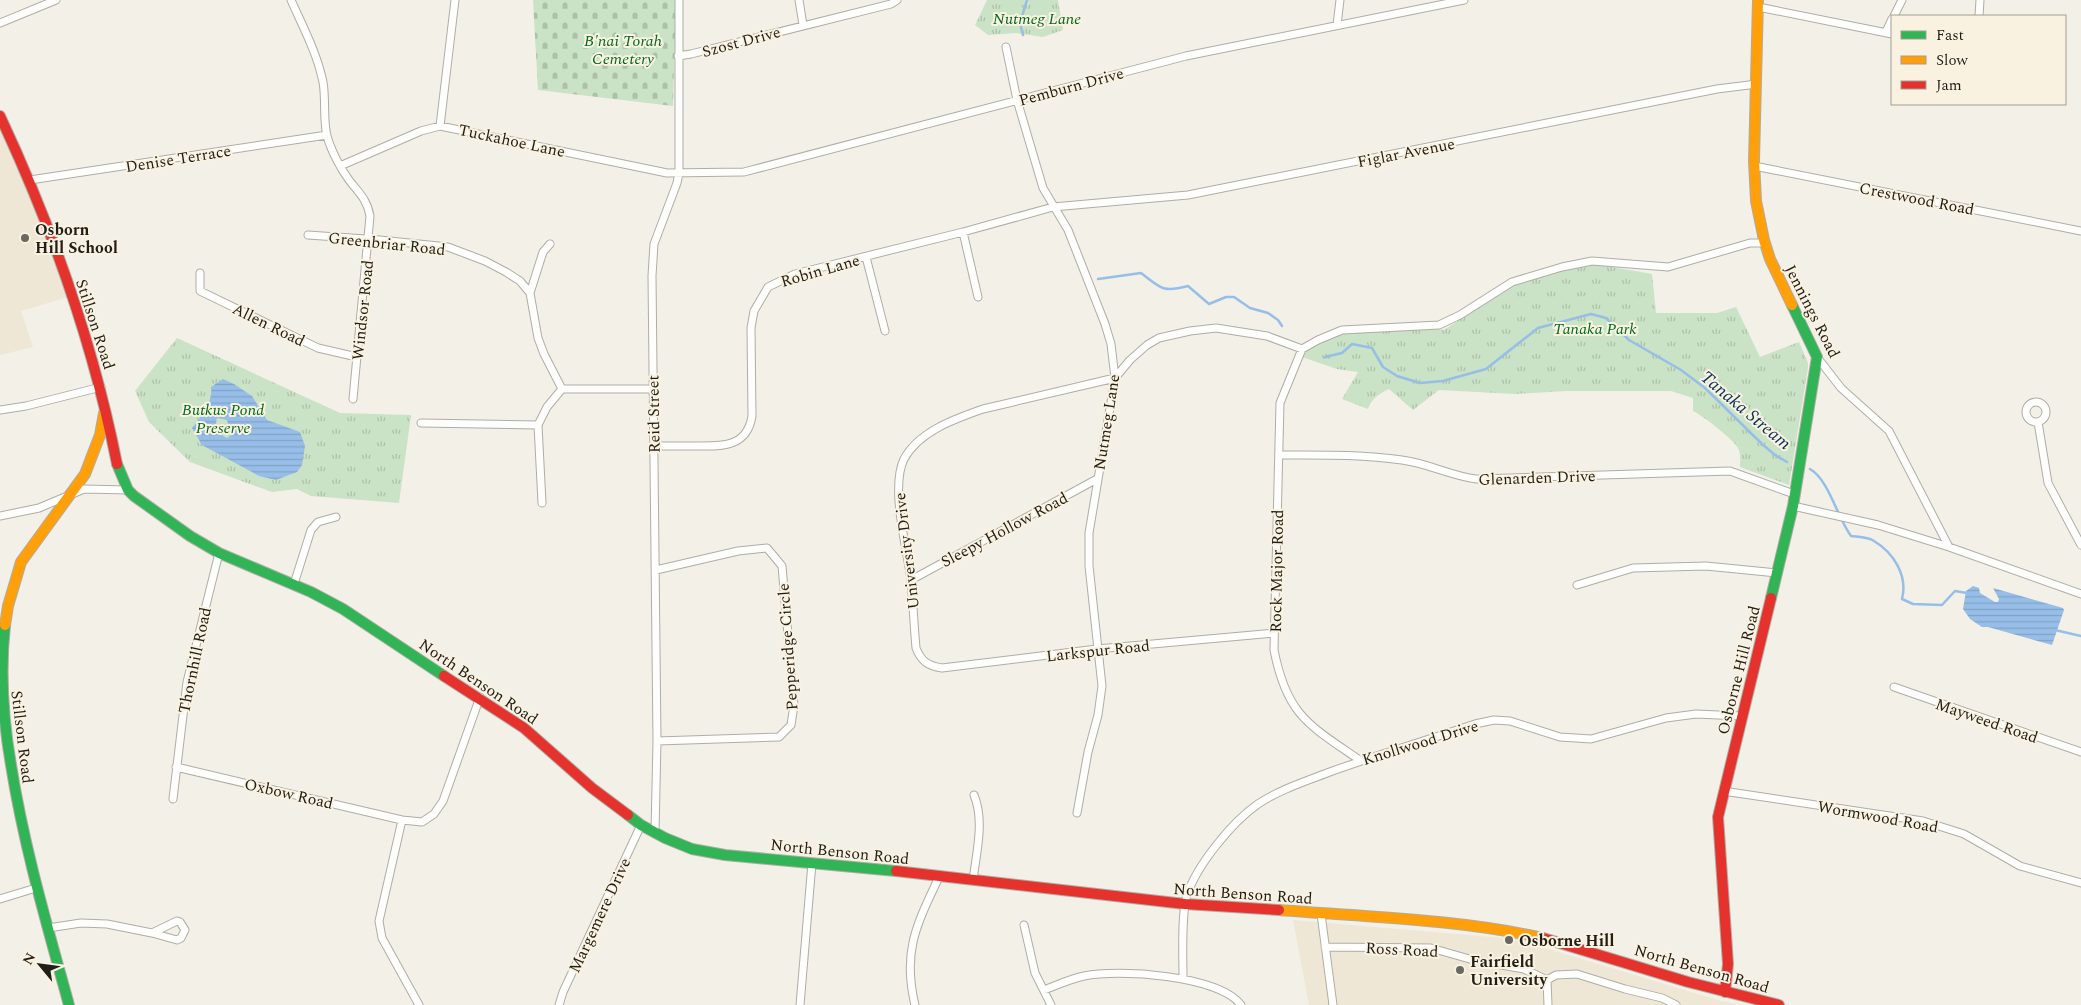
<svg xmlns="http://www.w3.org/2000/svg" width="2081" height="1005" viewBox="0 0 2081 1005" font-family="Spectral,serif">
  <style>
    .built { fill: #eee7d6 }
    .grass { fill: url(#grass-tufts) }
    .cemetery { fill: url(#cemetery-stones) }
    .water { fill: url(#water-rules); fill-rule: evenodd }
    .lines { fill: none; stroke-linecap: round; stroke-linejoin: round }
    .stream { stroke: #97bee8; stroke-width: 2.5 }
    .street-casing { stroke: #afada6; stroke-width: 9 }
    .fast-casing { stroke: #afada6; stroke-width: 12 }
    .slow-casing { stroke: #afada6; stroke-width: 12 }
    .jam-casing { stroke: #afada6; stroke-width: 12 }
    .street { stroke: #fdfdfb; stroke-width: 7 }
    .fast { stroke: #30b455; stroke-width: 10 }
    .slow { stroke: #ff9f0a; stroke-width: 10 }
    .jam { stroke: #e5322d; stroke-width: 10 }
    .poi-dot { fill: #6a6860; stroke: #f9f2e1; stroke-width: 2 }
    .labels { text-anchor: middle; stroke-width: 4; stroke-linejoin: round; paint-order: stroke }
    .park-label { font-size: 16px; font-style: italic; fill: #006a1d; stroke: #f9f2e1 }
    .street-label { font-size: 16px; fill: #211e18; stroke: #f9f2e1 }
    .poi-label { font-size: 16px; font-weight: bold; fill: #211e18; stroke: #f9f2e1; text-anchor: start }
    .water-label { font-size: 18px; font-style: italic; fill: #07325a; stroke: #f9f2e1 }
  </style>
  <defs>
    <pattern id="grass-tufts" width="24" height="20" patternUnits="userSpaceOnUse" patternTransform="scale(1.25)"><rect width="24" height="20" fill="#cae2c5"/><path d="M3 7l-1-3M5 7V3M7 7l1-3M15 17l-1-3M17 17v-4M19 17l1-3" fill="none" stroke="#adc1a8"/></pattern>
    <pattern id="cemetery-stones" width="16" height="16" patternUnits="userSpaceOnUse" patternTransform="scale(1.25)"><rect width="16" height="16" fill="#cae2c5"/><path d="M2 7V4a2 2 0 0 1 4 0v3zM10 15v-3a2 2 0 0 1 4 0v3z" fill="#adc1a8"/></pattern>
    <pattern id="water-rules" width="6" height="5" patternUnits="userSpaceOnUse" patternTransform="scale(1.25)"><rect width="6" height="5" fill="#97bee8"/><path d="M0 2.5h6" fill="none" stroke="#82a3c6"/></pattern>
  </defs>
  <rect width="100%" height="100%" fill="#f3f0e7"/>
  <path class="built" d="M0,111L30,180L72,296L21,311L33,347L0,355Z
    M1293,920L1516,939L1721,1001L1744,1005H1309Z"/>
  <path class="grass" d="M987,0H1058L1063,30L1043,37L1016,33L988,35L975,25Z
    M1595,264L1652,274L1656,313H1717L1736,307L1760,357L1799,342L1808,363V368L1789,485L1740,467C1740,461 1741,453 1738,448C1733,439 1702,415 1693,411V398L1671,391H1566L1515,394L1439,390L1413,410L1389,389C1380,393 1371,399 1368,409L1342,399L1358,372L1337,369L1299,356L1305,348L1341,334L1394,329L1429,328L1444,330L1516,283L1562,270Z
    M177,338L340,413L411,415L399,503L311,496L297,489L272,492L190,462L149,422L135,391Z"/>
  <path class="cemetery" d="M533,0H676L673,106L538,90Z"/>
  <path class="water" d="M223,379L234,384L252,396L267,420L300,432L305,446L302,465L297,472L276,480L259,476L202,445L192,428C201,416 213,404 211,387ZM217,418L227,420L231,435L227,438C219,434 214,427 217,418Z
    M1973,586L1979,588L1980,593L1995,602H1998L1999,599L1993,588L2063,608L2064,610L2052,645L1988,627H1982L1970,619L1963,609L1966,591Z"/>
  <g class="lines">
    <path class="stream" d="M1023,35L1020,23L1027,0
      M1098,279L1141,273C1161,288 1162,293 1188,286L1209,304L1226,297H1234L1250,308L1268,313L1278,320L1282,326
      M1325,357L1342,353L1352,344L1372,348L1383,367L1397,376L1420,383L1443,381L1486,369L1538,328L1591,314L1606,318L1629,340L1681,370L1705,388L1762,444L1775,455L1787,462
      M1810,469C1829,480 1837,517 1851,536C1858,537 1868,537 1874,541C1894,553 1908,576 1902,599L1913,604L1942,605L1955,591L1967,593
      M2055,630L2081,636"/>
    <g class="street-casing">
      <path id="street" d="M291,0C303,27 317,53 323,82C326,99 323,121 327,136C331,150 340,168 349,180C359,193 367,199 370,216L353,399
        M799,0L803,25
        M1758,7L1892,34
        M1894,16L1902,0
        M1979,16L1980,0
        M0,23L56,0
        M1337,25L1340,0
        M1886,32L1892,19
        M1006,47L1017,100L1043,188L1068,230L1105,324L1111,344L1115,378L1089,533V566L1102,686L1098,715L1088,752L1077,813
        M678,56L691,54L891,4L897,0
        M440,126L455,0
        M340,166L421,131L440,126L667,173L744,172L1186,56L1464,0
        M1754,166L2081,231
        M30,180L327,135
        M963,232L978,297
        M308,235L380,240L448,247L485,261L506,272L520,281L530,293L538,338L544,354L562,389
        M866,257L885,331
        M200,273V291L318,348L357,357
        M530,293L543,252L550,244
        M1302,349L1280,403L1274,650C1287,716 1309,725 1361,761
        M1817,357L1841,388L1889,431L1949,547L2081,594
        M562,389H652
        M2026 412a10 10 0 1 1 20 0a10 10 0 1 1-20 0Z
        M0,410L26,406L101,387
        M2038,422L2048,483L2081,545
        M421,423L538,425L547,407L562,389
        M538,425L542,503
        M654,446C667,446 680,446 693,446C719,446 747,449 752,416L751,328L754,311L768,287L795,274L963,232L1053,207L1188,195L1717,89L1757,84
        M1279,455C1320,455 1361,454 1402,460C1427,463 1451,476 1476,479L1730,471L1794,494
        M1793,506L1878,525L1949,547
        M0,516L39,508L84,489L128,490
        M656,570L738,551L767,548L782,566L794,705L791,725L779,737L657,741
        M911,580L1097,479
        M294,584L311,530L318,522L336,517
        M1577,585L1633,568L1706,566L1777,573
        M1274,633L1097,649L942,668C928,666 921,661 916,648C914,626 913,603 911,580C907,548 890,488 904,459C919,431 955,419 983,409L1115,378L1130,360L1147,345L1159,338L1190,331L1216,328L1267,336L1302,349L1318,340L1342,330L1439,325L1460,315L1512,282L1562,267L1592,261L1668,267L1750,243H1764
        M1894,687L2081,752
        M176,767L402,820
        M1723,791L1923,821L1964,834L2020,866L2081,883
        M173,799L187,682L219,553
        M655,833L657,741L652,276L654,244L677,183L679,173V0
        M973,881C976,853 985,822 974,795
        M0,899L36,888
        M1321,914L1333,1005
        M1024,925L1035,973L1051,1005
        M48,928L81,923L107,924L152,933L177,921L180,922L185,930L181,938L177,940L152,933
        M1325,947L1431,948L1473,960L1524,969L1547,980
        M1183,979C1183,957 1181,914 1187,895C1197,865 1232,822 1258,804C1279,790 1304,782 1327,773C1376,755 1425,741 1475,724L1494,720L1510,721L1560,737L1591,739L1666,718L1696,714L1741,716
        M1547,980L1556,975L1577,974L1625,989L1662,998L1676,1005
        M1547,980L1548,1005
        M1044,990C1057,985 1070,979 1084,976C1118,969 1219,975 1241,1005
        M419,1005L382,938L379,921L402,820L422,822L434,814L443,801L480,697
        M559,1005L563,992L641,825
        M800,1005L812,863
        M915,1005C902,951 917,924 939,877"/>
    </g>
    <g class="fast-casing">
      <path id="fast" d="M117,464L128,490L134,496L190,536L219,553L311,592L343,609L444,676
        M1771,598L1793,506L1817,357L1792,305
        M5,625C0,672 3,719 11,765C24,847 47,925 69,1005
        M628,815L641,825L665,838L692,849L725,855L896,871"/>
    </g>
    <g class="slow-casing">
      <path id="slow" d="M1758,0L1754,161L1756,201L1764,240L1770,259L1792,305
        M5,625L8,606L21,562L85,474L100,435L104,413
        M1279,910C1367,917 1456,919 1543,938"/>
    </g>
    <g class="jam-casing">
      <path id="jam" d="M0,116C52,227 93,343 117,464
        M444,676L524,728L592,788L628,815
        M896,871L1185,904L1279,910
        M1543,938L1688,982L1779,1005
        M1725,992L1728,964L1718,817L1771,598"/>
    </g>
    <use href="#street" class="street"/>
    <use href="#fast" class="fast"/>
    <use href="#slow" class="slow"/>
    <use href="#jam" class="jam"/>
  </g>
  <g class="poi-dot">
    <circle cx="25" cy="238" r="5"/>
    <circle cx="1509" cy="940" r="5"/>
    <circle cx="1460" cy="970" r="5"/>
  </g>
  <g class="labels">
    <g class="park-label">
      <text x="1037" y="24">Nutmeg Lane</text>
      <text x="623" y="46">B'nai Torah<tspan x="623" dy="18">Cemetery</tspan></text>
      <text x="1595" y="334">Tanaka Park</text>
      <text x="223" y="415">Butkus Pond<tspan x="223" dy="18">Preserve</tspan></text>
    </g>
    <g class="street-label">
      <text transform="translate(741 41) rotate(-15)" y="6">Szost Drive</text>
      <text transform="translate(1071 86) rotate(-15)" y="6">Pemburn Drive</text>
      <text transform="translate(512 140) rotate(12)" y="6">Tuckahoe Lane</text>
      <text transform="translate(1406 152) rotate(-11)" y="6">Figlar Avenue</text>
      <text transform="translate(178 158) rotate(-9)" y="6">Denise Terrace</text>
      <text transform="translate(1917 198) rotate(11)" y="6">Crestwood Road</text>
      <text transform="translate(387 243) rotate(6)" y="6">Greenbriar Road</text>
      <text transform="translate(820 270) rotate(-16)" y="6">Robin Lane</text>
      <text transform="translate(362 310) rotate(-84)" y="6">Windsor Road</text>
      <text transform="translate(1813 311) rotate(63)" y="6">Jennings Road</text>
      <text transform="translate(96 324) rotate(72)" y="6">Stillson Road</text>
      <text transform="translate(269 324) rotate(26)" y="6">Allen Road</text>
      <text transform="translate(653 414) rotate(-91)" y="6">Reid Street</text>
      <text transform="translate(1106 422) rotate(-81)" y="6">Nutmeg Lane</text>
      <text transform="translate(1537 477) rotate(-2)" y="6">Glenarden Drive</text>
      <text transform="translate(1004 529) rotate(-28)" y="6">Sleepy Hollow Road</text>
      <text transform="translate(906 551) rotate(-97)" y="6">University Drive</text>
      <text transform="translate(1276 571) rotate(-89)" y="6">Rock Major Road</text>
      <text transform="translate(787 647) rotate(-94)" y="6">Pepperidge Circle</text>
      <text transform="translate(1098 650) rotate(-6)" y="6">Larkspur Road</text>
      <text transform="translate(194 660) rotate(-78)" y="6">Thornhill Road</text>
      <text transform="translate(1738 670) rotate(-76)" y="6">Osborne Hill Road</text>
      <text transform="translate(479 681) rotate(34)" y="6">North Benson Road</text>
      <text transform="translate(1987 720) rotate(19)" y="6">Mayweed Road</text>
      <text transform="translate(23 737) rotate(83)" y="6">Stillson Road</text>
      <text transform="translate(1420 742) rotate(-17)" y="6">Knollwood Drive</text>
      <text transform="translate(289 793) rotate(13)" y="6">Oxbow Road</text>
      <text transform="translate(1878 816) rotate(10)" y="6">Wormwood Road</text>
      <text transform="translate(840 851) rotate(6)" y="6">North Benson Road</text>
      <text transform="translate(1243 893) rotate(4)" y="6">North Benson Road</text>
      <text transform="translate(599 915) rotate(-65)" y="6">Margemere Drive</text>
      <text transform="translate(1402 949) rotate(3)" y="6">Ross Road</text>
      <text transform="translate(1702 968) rotate(16)" y="6">North Benson Road</text>
    </g>
    <g class="poi-label">
      <text x="35" y="235">Osborn<tspan x="35" dy="18">Hill School</tspan></text>
      <text x="1519" y="946">Osborne Hill</text>
      <text x="1470" y="967">Fairfield<tspan x="1470" dy="18">University</tspan></text>
    </g>
    <g class="water-label">
      <text transform="translate(1746 410) rotate(40)" y="6">Tanaka Stream</text>
    </g>
  </g>
  <rect x="1891" y="15" width="175" height="90" fill="#f9f2e1" stroke="#a39d91"/>
  <rect x="1901" y="31" width="25" height="8" fill="#30b455" stroke="#a39d91"/>
  <text x="1936" y="40" font-size="15" fill="#211e18">Fast</text>
  <rect x="1901" y="56" width="25" height="8" fill="#ff9f0a" stroke="#a39d91"/>
  <text x="1936" y="65" font-size="15" fill="#211e18">Slow</text>
  <rect x="1901" y="81" width="25" height="8" fill="#e5322d" stroke="#a39d91"/>
  <text x="1936" y="90" font-size="15" fill="#211e18">Jam</text>
  <g transform="translate(40 965) rotate(299)" stroke="#f9f2e1" stroke-width="4" paint-order="stroke">
  <path d="M0-4L9 19L0 12L-9 19Z" fill="#211e18"/>
  <text y="-8" font-size="14" font-weight="bold" text-anchor="middle" fill="#211e18">N</text>
  </g>
</svg>
